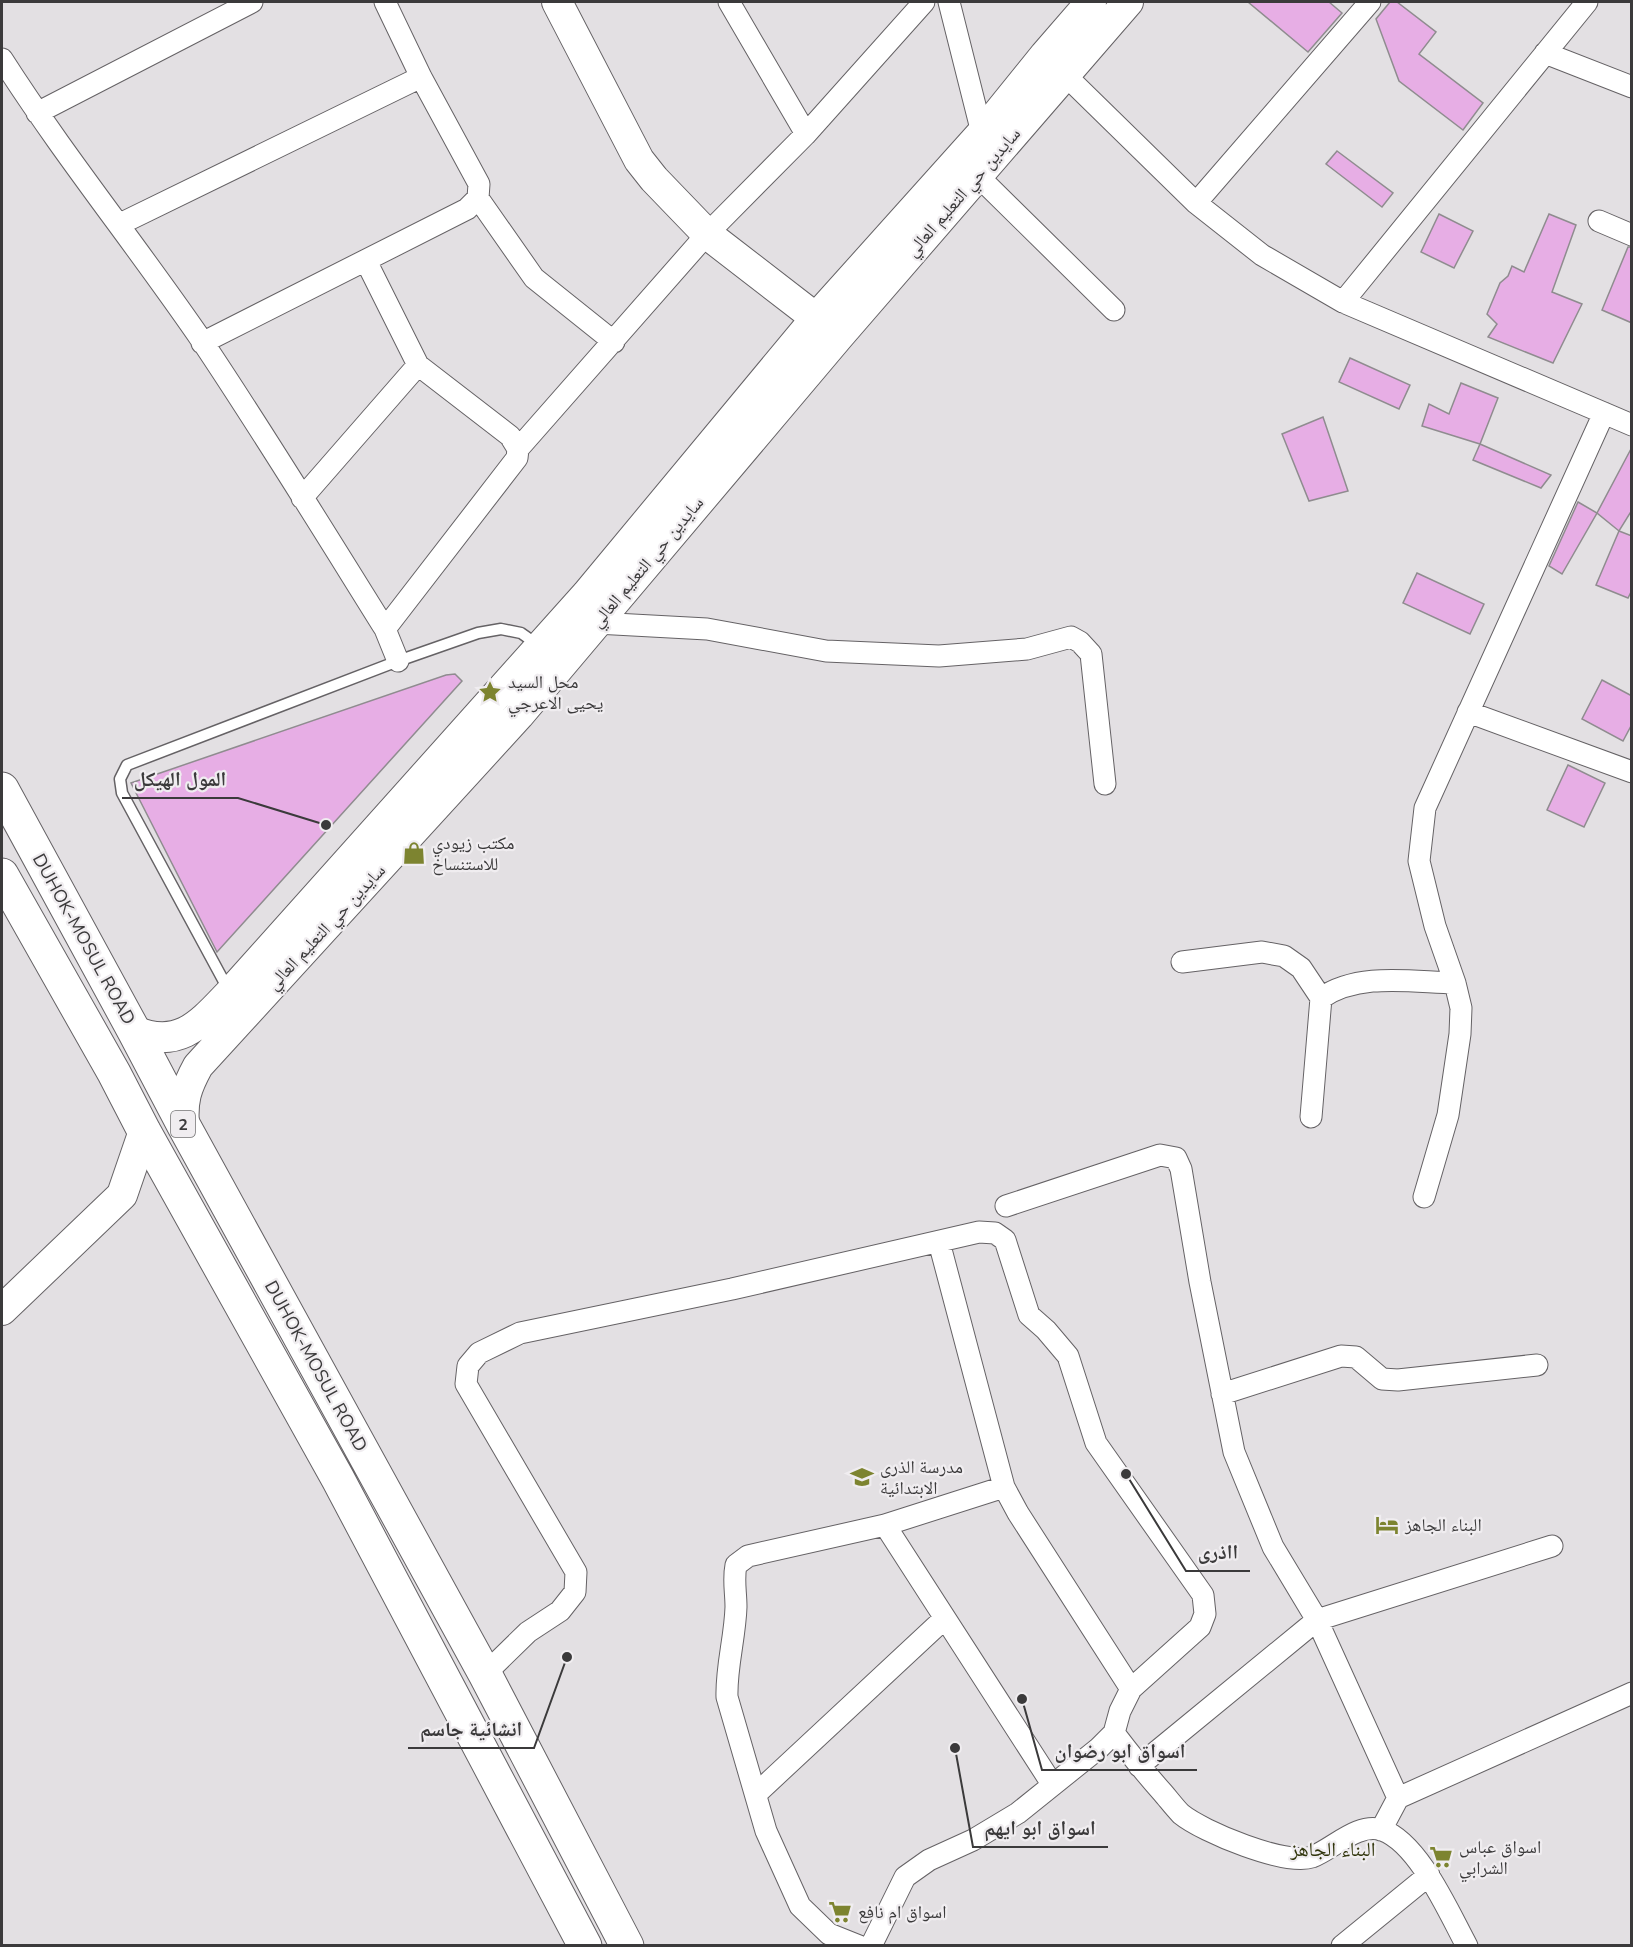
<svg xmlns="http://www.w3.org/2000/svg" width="1633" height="1947" viewBox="0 0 1633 1947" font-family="'Nunito Sans','Noto Naskh Arabic',sans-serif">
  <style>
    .building { fill: #e7aee5; stroke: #8f8c8f; stroke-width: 1.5 }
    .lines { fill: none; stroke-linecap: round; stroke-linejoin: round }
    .lane-casing { stroke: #656265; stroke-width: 13 }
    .street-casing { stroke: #656265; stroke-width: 23 }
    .secondary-casing { stroke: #656265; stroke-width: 32 }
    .highway-casing { stroke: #656265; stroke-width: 35 }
    .lane { stroke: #fff; stroke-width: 10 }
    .street { stroke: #fff; stroke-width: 21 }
    .secondary { stroke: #fff; stroke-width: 30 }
    .highway { stroke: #fff; stroke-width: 33 }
    .labels { text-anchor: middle; stroke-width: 4.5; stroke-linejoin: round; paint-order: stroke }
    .shield { fill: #f0edf0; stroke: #717071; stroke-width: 1.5 }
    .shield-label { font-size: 16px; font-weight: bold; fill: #3b3a3b }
    .street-label { font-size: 18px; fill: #3b3a3b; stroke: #f0edf0 }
    .poi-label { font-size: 18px; fill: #3b3a3b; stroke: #f0edf0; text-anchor: start }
    .neighbourhood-label { font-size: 20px; fill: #31350c; stroke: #f0edf0 }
    .leader { fill: none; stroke: #3b3a3b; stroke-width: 2 }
    .callout-dot { fill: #3b3a3b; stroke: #f0edf0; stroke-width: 2 }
    .callout-label { font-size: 20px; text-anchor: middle; font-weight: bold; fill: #3b3a3b; stroke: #f0edf0; stroke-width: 4.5; stroke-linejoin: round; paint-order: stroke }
  </style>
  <rect width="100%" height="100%" fill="#e3e0e3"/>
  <path class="building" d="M1248,2H1329L1342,13L1308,52Z
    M1390,2H1397L1436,32L1419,54L1483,103L1463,130L1399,81L1376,19Z
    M1337,151L1393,193L1382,207L1326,164Z
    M1439,214L1473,231L1454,268L1421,252Z
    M1549,214L1576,225L1552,292L1582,304L1553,363L1488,337L1497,324L1487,314L1500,283L1508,276L1512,266L1524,272Z
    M1628,247H1632V323L1602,310Z
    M1350,358L1410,385L1399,409L1339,382Z
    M1461,383L1498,398L1480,444L1422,426L1429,404L1449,414Z
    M1323,417L1348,491L1309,501L1282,434Z
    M1480,444L1551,475L1541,488L1473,460Z
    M1632,447V510L1619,531L1597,513Z
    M1578,502L1597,513L1562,574L1549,566Z
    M1619,531L1632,536V590L1628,598L1596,585Z
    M1417,573L1484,604L1470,634L1403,603Z
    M455,674L462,681L217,952L131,783L446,675Z
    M1602,680L1632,696V724L1623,741L1582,719Z
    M1568,765L1605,783L1584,827L1547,810Z"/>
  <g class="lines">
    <g class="lane-casing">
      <path id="lane" d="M228,989L122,793L120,779L127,765L398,661L478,633L501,629L521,633L538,645"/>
    </g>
    <g class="street-casing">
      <path id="street" d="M729,2L806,134
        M949,2L982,133
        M1545,53L1632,87
        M2,59C64,156 137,246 202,341C265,435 325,533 385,629L398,661
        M1056,66L1196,203L1262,255L1343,302L1632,425
        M37,113L252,2
        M977,175L1114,310
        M478,198L534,278L614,342
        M1196,203L1370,2
        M1599,221L1632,235
        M120,224L421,77
        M366,261L418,365L510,436L518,449L517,458L385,629
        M1343,302L1587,2
        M202,343L467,209L478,198L479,184L421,77L385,2
        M518,449L707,234L806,134L924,2
        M302,498L418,365
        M596,623L707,629L826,651L939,656L1027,649L1071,637L1080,642L1091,654L1105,784
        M1468,712L1632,772
        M1182,962L1262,952L1284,956L1301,968L1321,998L1311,1117
        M1321,998C1359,972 1411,982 1455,983
        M1424,1197L1448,1115L1460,1034L1461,1008L1455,983L1435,926L1419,861L1425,808L1604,413
        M1006,1206L1160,1155L1176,1158L1181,1169L1200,1282L1234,1452L1273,1547L1317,1620L1398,1798L1381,1830
        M939,1242L1004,1487L1018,1513L1131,1689
        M1222,1394L1341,1356L1356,1357L1382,1379L1398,1380L1537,1365
        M885,1525L1052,1784
        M485,1674L528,1632L560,1611L575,1592L576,1572L466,1384L468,1366L479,1353L520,1333L732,1289L979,1232L995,1233L1005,1240L1029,1315L1046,1330L1068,1356L1096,1443L1203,1595L1205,1614L1200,1627L1131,1689L1120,1711L1114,1733L1099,1748L1018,1813L973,1840L929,1860L905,1877L871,1946
        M1114,1733C1130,1754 1146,1774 1163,1793C1169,1800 1175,1808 1181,1814C1203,1832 1286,1866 1312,1857C1333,1849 1358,1822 1382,1830C1419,1843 1449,1913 1467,1946
        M1139,1766L1317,1620L1552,1546
        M756,1794L945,1618
        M1398,1798L1632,1693
        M859,1946L829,1934L800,1906L766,1831L727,1697C726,1667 735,1638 736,1607C736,1592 733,1580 736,1565L748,1556L885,1525L1004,1487
        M1342,1946L1429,1875"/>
    </g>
    <g class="secondary-casing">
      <path id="secondary" d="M557,2L639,160L654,179L707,234L830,329
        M134,1031C180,1050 201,1023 230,993L587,594L816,318L982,133L1045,55L1091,2
        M184,1126C182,1100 186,1088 198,1066L519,715L839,336L1128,2
        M2,1310L122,1195L144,1131"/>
    </g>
    <g class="highway-casing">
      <path id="highway" d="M2,789L134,1031L184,1126L485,1674L627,1946
        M2,875L114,1073L144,1131L338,1479L585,1946"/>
    </g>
    <use href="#lane" class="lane"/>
    <use href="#street" class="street"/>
    <use href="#secondary" class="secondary"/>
    <use href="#highway" class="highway"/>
  </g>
  <defs>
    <g id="sight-bare" transform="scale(1.8)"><path d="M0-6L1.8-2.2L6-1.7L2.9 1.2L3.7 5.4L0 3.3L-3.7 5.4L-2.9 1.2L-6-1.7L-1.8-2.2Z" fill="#7d8430" stroke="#f0edf0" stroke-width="2.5" paint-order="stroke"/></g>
    <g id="shop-bare" transform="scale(1.8)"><path d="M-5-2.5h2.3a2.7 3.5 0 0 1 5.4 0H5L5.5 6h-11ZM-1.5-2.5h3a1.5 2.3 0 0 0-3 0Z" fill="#7d8430" stroke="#f0edf0" stroke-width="2.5" paint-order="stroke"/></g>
    <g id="school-bare" transform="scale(1.8)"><path d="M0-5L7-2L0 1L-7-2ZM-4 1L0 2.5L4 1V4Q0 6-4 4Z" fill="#7d8430" stroke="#f0edf0" stroke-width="2.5" paint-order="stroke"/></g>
    <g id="hotel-bare" transform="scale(1.8)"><path d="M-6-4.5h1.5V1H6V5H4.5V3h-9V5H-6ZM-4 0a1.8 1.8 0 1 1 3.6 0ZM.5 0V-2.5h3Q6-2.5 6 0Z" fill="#7d8430" stroke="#f0edf0" stroke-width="2.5" paint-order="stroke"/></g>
    <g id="supermarket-bare" transform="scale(1.8)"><path d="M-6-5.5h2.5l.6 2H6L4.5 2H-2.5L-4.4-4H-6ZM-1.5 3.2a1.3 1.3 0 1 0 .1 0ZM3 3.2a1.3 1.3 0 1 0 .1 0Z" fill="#7d8430" stroke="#f0edf0" stroke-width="2.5" paint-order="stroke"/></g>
  </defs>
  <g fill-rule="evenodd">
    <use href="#sight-bare" x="490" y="692"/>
    <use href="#shop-bare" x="414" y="853"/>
    <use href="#school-bare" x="862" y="1477"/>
    <use href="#hotel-bare" x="1387" y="1525"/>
    <use href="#supermarket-bare" x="1441" y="1857"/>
    <use href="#supermarket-bare" x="840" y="1912"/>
  </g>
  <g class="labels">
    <rect class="shield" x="171" y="1111" width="24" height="26" rx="4.5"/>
    <g class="shield-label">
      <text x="183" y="1130">2</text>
    </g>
    <g class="street-label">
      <text transform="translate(963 192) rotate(-49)" y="6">سايدين حي التعليم العالي</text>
      <text transform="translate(647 562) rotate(-50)" y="6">سايدين حي التعليم العالي</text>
      <text transform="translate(326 927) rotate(-47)" y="6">سايدين حي التعليم العالي</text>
      <text transform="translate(84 939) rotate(61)" y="6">DUHOK-MOSUL ROAD</text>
      <text transform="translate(316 1366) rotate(61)" y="6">DUHOK-MOSUL ROAD</text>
    </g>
    <g class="poi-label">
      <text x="508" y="688">محل السيد<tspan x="508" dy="21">يحيى الاعرجي</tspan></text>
      <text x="432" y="849">مكتب زيودي<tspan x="432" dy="21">للاستنساخ</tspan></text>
      <text x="880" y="1473">مدرسة الذرى<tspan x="880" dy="21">الابتدائية</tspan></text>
      <text x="1405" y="1531">البناء الجاهز</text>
      <text x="1459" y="1853">اسواق عباس<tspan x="1459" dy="21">الشرابي</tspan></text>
      <text x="858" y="1918">اسواق ام نافع</text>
    </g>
    <g class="neighbourhood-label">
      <text x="1333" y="1856">البناء الجاهز</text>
    </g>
  </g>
  <path class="leader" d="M326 825L238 798H122M1126 1474L1186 1571H1250M567 1657L534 1748H408M1022 1699L1042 1770H1197M955 1748L973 1847H1108"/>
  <g class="callout-dot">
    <circle cx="326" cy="825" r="6"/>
    <circle cx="1126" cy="1474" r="6"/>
    <circle cx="567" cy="1657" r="6"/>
    <circle cx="1022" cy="1699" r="6"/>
    <circle cx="955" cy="1748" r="6"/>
  </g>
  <g class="callout-label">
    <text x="180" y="786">المول الهيكل</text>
    <text x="1218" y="1559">ااذرى</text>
    <text x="471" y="1736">انشائية جاسم</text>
    <text x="1120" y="1758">اسواق ابو رضوان</text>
    <text x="1040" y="1835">اسواق ابو ايهم</text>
  </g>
  <rect width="1633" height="1947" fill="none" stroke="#3b3a3b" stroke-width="6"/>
</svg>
